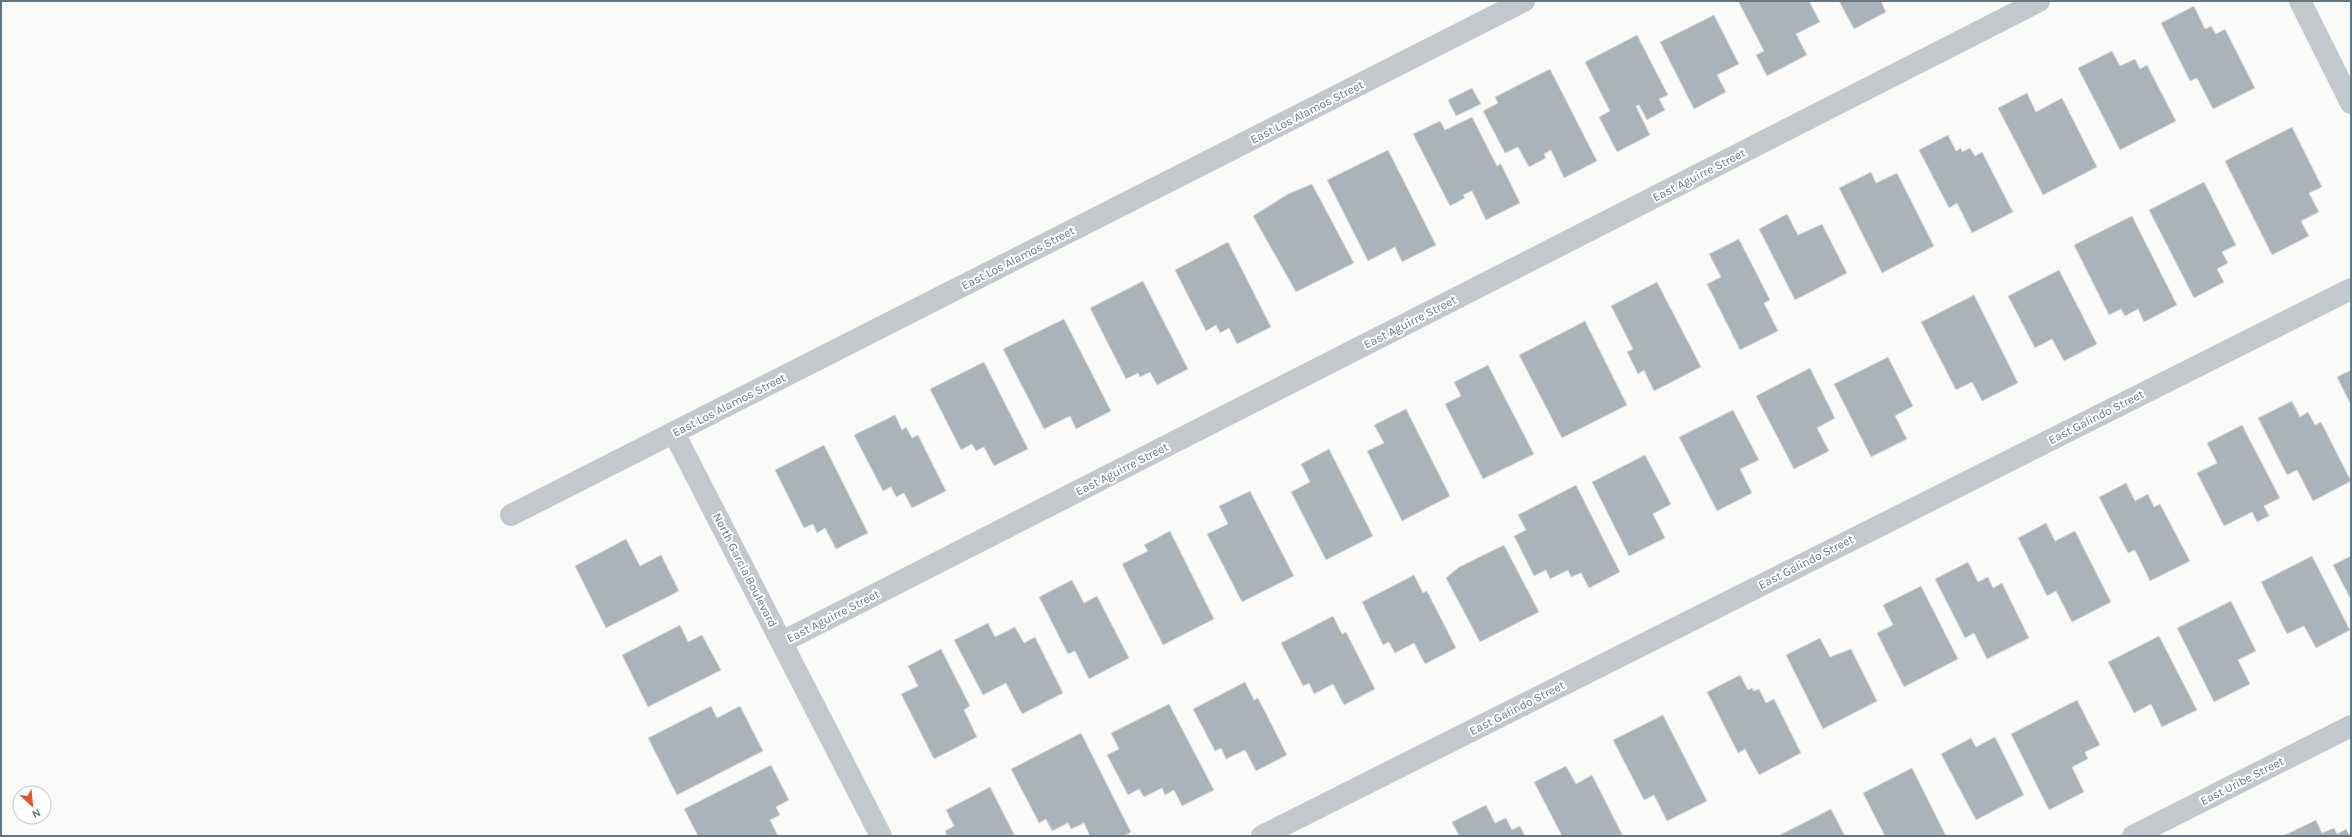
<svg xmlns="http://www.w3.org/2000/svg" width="2352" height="837" viewBox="0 0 2352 837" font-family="Karla,sans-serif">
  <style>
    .building { fill: #aab3b9; stroke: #dcdcda }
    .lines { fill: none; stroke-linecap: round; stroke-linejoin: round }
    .street { stroke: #c3c8cc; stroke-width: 22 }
    .labels { text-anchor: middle; stroke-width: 4; stroke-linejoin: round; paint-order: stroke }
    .street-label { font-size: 12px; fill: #657683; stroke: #fff }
  </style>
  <rect width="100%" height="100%" fill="#fafaf8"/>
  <path class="building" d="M1738,1H1809L1820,22L1796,34L1807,55L1767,76L1756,55L1764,51Z
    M1839,1H1881L1886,12L1854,29Z
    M2194,6L2205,29L2211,26L2216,34L2225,29L2255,88L2213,109L2197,78L2190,81L2161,23Z
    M1714,15L1739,64L1717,75L1726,92L1694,109L1660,42Z
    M1637,35L1668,95L1659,99L1665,110L1647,120L1639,105L1636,106L1650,135L1617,152L1599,117L1610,111L1585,62Z
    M2112,51L2120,66L2135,59L2140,69L2147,65L2176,121L2120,150L2078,68Z
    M1550,69L1597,161L1564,178L1551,150L1544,154L1546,158L1529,167L1518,147L1505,153L1483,111L1498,103L1495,97Z
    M1472,88L1481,104L1456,116L1448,100Z
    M2027,93L2036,112L2062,98L2097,167L2043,195L1998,108Z
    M1472,117L1497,166L1501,164L1520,203L1486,220L1472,191L1463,195L1465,198L1450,206L1413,134L1440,121L1445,130Z
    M2292,127L2322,187L2309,193L2319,212L2301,221L2309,236L2272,255L2225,161Z
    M1948,135L1956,151L1961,148L1962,152L1970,148L1975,156L1982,152L2013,212L1972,233L1957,203L1949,208L1919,150Z
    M1388,150L1436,245L1402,262L1395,247L1368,261L1327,180Z
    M1871,172L1876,183L1897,173L1934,246L1882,273L1839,188Z
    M2204,182L2236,245L2222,252L2228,263L2217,269L2224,282L2194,298L2149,210Z
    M1312,184L1354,263L1296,292L1253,216L1288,194Z
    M1787,214L1798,235L1822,224L1847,273L1795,300L1759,229Z
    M2132,216L2177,305L2144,322L2138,309L2125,316L2121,309L2109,315L2074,245Z
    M1739,239L1770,300L1764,303L1778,331L1740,350L1707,284L1721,277L1709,254Z
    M1228,242L1271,327L1237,344L1229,328L1220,333L1216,325L1206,331L1175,270Z
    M2059,270L2097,344L2064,361L2052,339L2035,348L2008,296Z
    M1143,281L1188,369L1157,385L1150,372L1140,377L1138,373L1126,379L1090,308Z
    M1657,282L1701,367L1654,391L1644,370L1638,374L1627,352L1633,349L1611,306Z
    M1974,295L2018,383L1982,401L1972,382L1956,390L1921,322Z
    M1064,319L1111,411L1076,429L1070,416L1044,429L1003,349Z
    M1585,321L1627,405L1562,438L1519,355Z
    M1888,357L1913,406L1895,416L1907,439L1871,457L1834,384Z
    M984,362L1028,449L994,466L984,447L976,451L972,444L961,450L930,389Z
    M1488,365L1534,454L1483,479L1445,404L1461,396L1454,382Z
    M1810,368L1835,418L1817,428L1829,451L1794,469L1756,396Z
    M2351,370V405L2337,377Z
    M2292,401L2300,417L2308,412L2315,425L2321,422L2351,481L2313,501L2297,470L2287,475L2258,418Z
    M1406,409L1450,496L1402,521L1367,451L1384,443L1374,425Z
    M1733,410L1759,460L1740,469L1752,493L1717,511L1679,437Z
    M895,415L902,430L906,427L912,438L918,435L946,491L912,508L904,493L896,497L891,487L883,491L854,435Z
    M2242,425L2280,498L2264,506L2269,516L2257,522L2252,512L2224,526L2197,473L2217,463L2207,443Z
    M824,445L868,533L836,549L825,528L817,533L813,524L804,528L775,470Z
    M1329,449L1373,536L1326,560L1291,492L1310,482L1301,464Z
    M1645,455L1671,504L1653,514L1665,538L1629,556L1592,482Z
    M2126,483L2135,501L2148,494L2154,507L2160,504L2190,561L2150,581L2135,550L2128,553L2099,497Z
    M1576,485L1620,572L1589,588L1581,573L1571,577L1568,570L1550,579L1546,570L1534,576L1514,536L1526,530L1518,515Z
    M1250,491L1294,576L1242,602L1207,534L1228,524L1219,506Z
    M2046,523L2055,541L2075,531L2111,602L2072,622L2056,591L2047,596L2018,538Z
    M1170,531L1214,619L1163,645L1122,564L1148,551L1144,545Z
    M626,539L640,566L661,555L679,591L606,628L575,566Z
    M1504,545L1539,612L1480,642L1446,578L1459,567Z
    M2312,556L2350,630L2316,648L2304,626L2287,634L2261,582Z
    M2351,556V600L2333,565Z
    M1968,562L1978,582L1988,577L1993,588L2002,583L2029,638L1987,659L1974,633L1965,638L1935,579Z
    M1414,575L1423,593L1427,591L1456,648L1425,664L1414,643L1395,653L1389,642L1383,645L1362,602Z
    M1072,580L1084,603L1097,596L1129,658L1089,679L1075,651L1068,654L1039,597Z
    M1921,586L1958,659L1904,687L1877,633L1893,625L1883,605Z
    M2231,601L2256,651L2238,660L2250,684L2214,702L2177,628Z
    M1333,616L1342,634L1346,632L1375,689L1344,705L1333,684L1314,694L1309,683L1303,686L1281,643Z
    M988,623L995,637L1015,627L1024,643L1035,637L1063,693L1022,714L1006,683L983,695L954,640Z
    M680,625L688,642L702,635L721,670L648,707L622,655Z
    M2159,636L2197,710L2162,727L2151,704L2134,713L2108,662Z
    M1820,638L1830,657L1851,649L1877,701L1823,729L1786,655Z
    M941,649L970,706L964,710L977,737L934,759L901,694L918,686L908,666Z
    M1740,675L1748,690L1752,688L1754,691L1759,689L1766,703L1774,699L1801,753L1759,775L1745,749L1738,753L1707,692Z
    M1245,682L1254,700L1258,698L1287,755L1256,771L1245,750L1226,759L1221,748L1215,751L1193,709Z
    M2077,700L2100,745L2085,752L2088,759L2072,767L2084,792L2049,810L2011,734Z
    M1169,704L1214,790L1182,806L1174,790L1165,795L1162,788L1144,797L1139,789L1128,795L1107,755L1119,749L1111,733Z
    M711,706L717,718L740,706L763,751L677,795L648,738Z
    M1663,715L1707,801L1667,821L1654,795L1644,800L1613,740Z
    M1081,733L1131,832L1124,836H1090L1084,823L1071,829L1068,823L1052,831L1046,819L1039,823L1011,769Z
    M1995,737L2024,795L1976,820L1941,754L1971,738L1976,747Z
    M771,765L789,800L776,807L780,815L770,820L778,836H698L684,809Z
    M1566,766L1576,784L1592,775L1623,836H1562L1534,782Z
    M1912,768L1946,836H1885L1863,793Z
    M990,787L1015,836H947L945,831L954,826L946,810Z
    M1486,805L1495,823L1506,818L1512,830L1520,826L1525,836H1459L1452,822Z
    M1831,809L1845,836H1778Z
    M2316,820L2322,833L2334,828L2337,834L2346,829L2350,836H2283Z"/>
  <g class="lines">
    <path class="street" d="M2300,1L2351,103
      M674,433L881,836
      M511,515L1524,1
      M782,642L2039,1
      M1262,836L2351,289
      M2133,836L2351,726"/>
  </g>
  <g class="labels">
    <g class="street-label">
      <text transform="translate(1307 112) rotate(-27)" y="4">East Los Alamos Street</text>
      <text transform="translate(1699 175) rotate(-27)" y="4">East Aguirre Street</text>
      <text transform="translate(1018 258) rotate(-27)" y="4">East Los Alamos Street</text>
      <text transform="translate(1410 322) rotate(-27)" y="4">East Aguirre Street</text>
      <text transform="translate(729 405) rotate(-27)" y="4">East Los Alamos Street</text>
      <text transform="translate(2096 417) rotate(-27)" y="4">East Galindo Street</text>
      <text transform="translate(1122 469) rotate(-27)" y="4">East Aguirre Street</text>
      <text transform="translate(1806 562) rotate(-27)" y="4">East Galindo Street</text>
      <text transform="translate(745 570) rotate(63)" y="4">North Garcia Boulevard</text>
      <text transform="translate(833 616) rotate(-27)" y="4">East Aguirre Street</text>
      <text transform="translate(1517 708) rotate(-27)" y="4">East Galindo Street</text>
      <text transform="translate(2242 781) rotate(-27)" y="4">East Uribe Street</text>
    </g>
  </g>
  <rect width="2352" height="837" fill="none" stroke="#657683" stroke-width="4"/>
  <g transform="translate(32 805) rotate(153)"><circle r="19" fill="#ffffff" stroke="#c1c8cd"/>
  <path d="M0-3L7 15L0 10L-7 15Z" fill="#e4572e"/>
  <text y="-6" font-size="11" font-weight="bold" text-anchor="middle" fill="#657683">N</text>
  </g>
</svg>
